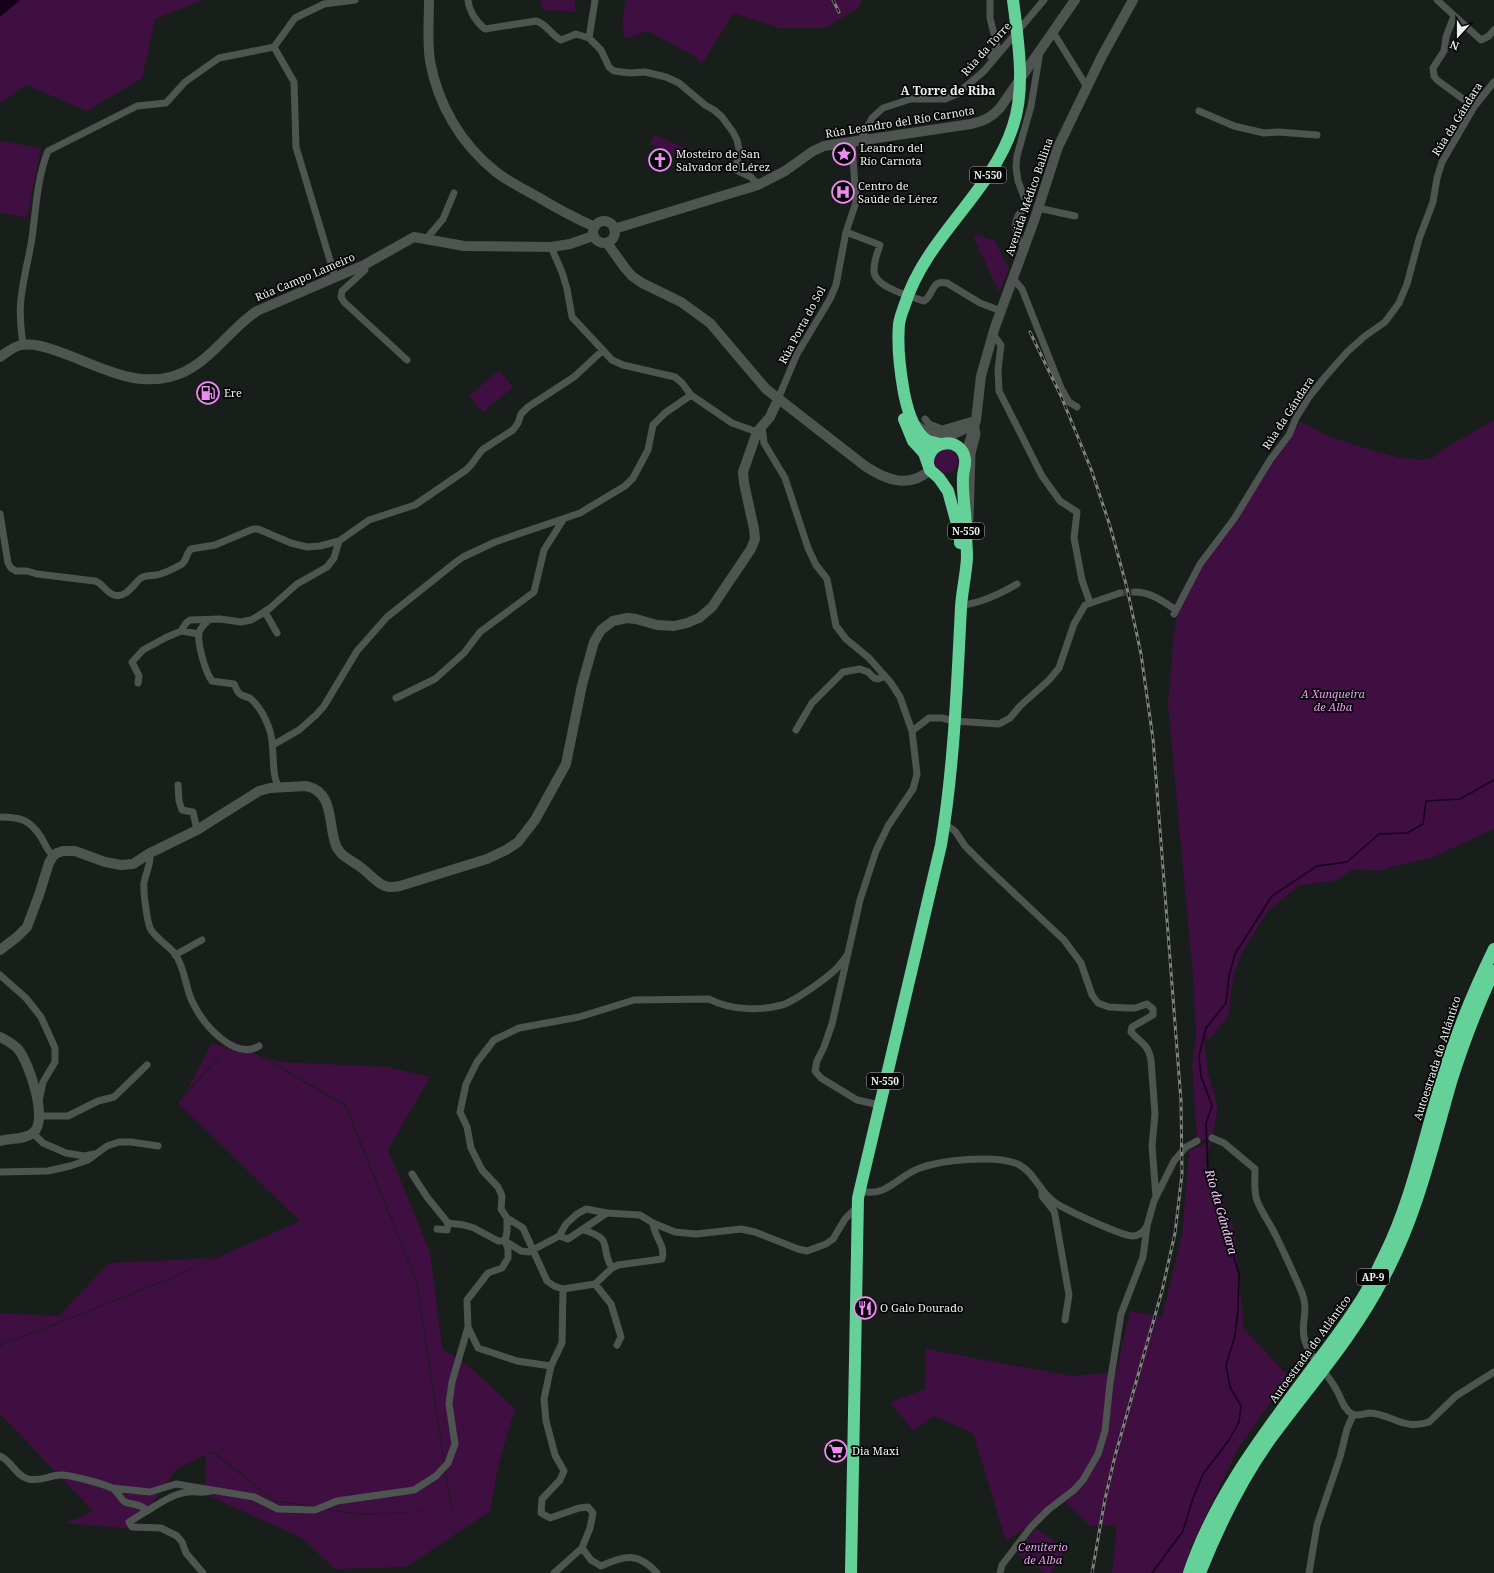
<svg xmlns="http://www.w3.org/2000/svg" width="1494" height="1573" viewBox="0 0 1494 1573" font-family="'Noto Serif',serif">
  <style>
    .green { fill: #3f0f42 }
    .water { fill: #170019 }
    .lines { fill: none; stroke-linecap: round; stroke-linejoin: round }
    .stream { stroke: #170019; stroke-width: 1.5 }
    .street-tunnel { stroke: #383e3a; stroke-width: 7; stroke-dasharray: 7 3.5; stroke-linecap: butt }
    .street { stroke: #4e5450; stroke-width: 7 }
    .secondary { stroke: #4e5450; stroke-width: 10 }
    .highway { stroke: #64d198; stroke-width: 12 }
    .rail-casing { stroke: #7e837f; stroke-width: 3 }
    .rail { stroke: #050706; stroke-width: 1.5; stroke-dasharray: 4.5; stroke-linecap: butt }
    .labels { text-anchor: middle; stroke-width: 3.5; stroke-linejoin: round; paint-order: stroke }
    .shield { fill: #050706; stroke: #a7aaa8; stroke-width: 1 }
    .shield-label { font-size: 10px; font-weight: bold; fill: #ecf0ed }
    .street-label { font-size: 11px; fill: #ecf0ed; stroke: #050706 }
    .poi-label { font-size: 11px; fill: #ecf0ed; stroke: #050706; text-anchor: start }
    .park-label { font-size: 11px; font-style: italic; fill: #ef9bf3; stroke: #050706 }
    .neighbourhood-label { font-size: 12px; font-weight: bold; fill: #ecf0ed; stroke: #050706 }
    .water-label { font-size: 12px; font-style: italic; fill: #fbc7fd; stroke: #050706 }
  </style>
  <rect width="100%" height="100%" fill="#181e1a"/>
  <path class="green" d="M0,0H203L155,19L142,78L87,111L26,85L0,103Z
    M540,0H574L576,12L543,10Z
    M626,0H862L858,8L825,28H780L733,13L702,64L694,56L648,31L625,39L622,22Z
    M654,135L694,151L690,160L650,144Z
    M0,141L41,148L27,218L0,212Z
    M975,235L994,240L1009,269L999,292L973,236Z
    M499,370L513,387L483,412L469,396Z
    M1494,420V829L1431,858L1390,867L1379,871L1353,869L1337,880L1298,886L1268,911L1242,952L1234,973L1228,1017L1209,1040L1204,1037L1208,1071L1218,1108L1212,1138L1197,1141L1192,1065L1196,1035L1193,977L1168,704L1174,632L1178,610L1200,568L1251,491L1292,436L1300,421L1325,435L1374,451L1401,458L1422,460L1429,459L1434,457L1447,447Z
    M934 461a12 12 0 1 1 24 0a12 12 0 1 1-24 0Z
    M234,1041L345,1106L416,1281L451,1510L362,1514L274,1500L213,1451L93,1511L0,1414V1346L153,1286L300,1221L178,1103Z
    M212,1043L227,1048L185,1093Z
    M265,1058L280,1062L389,1067L430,1077L388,1150L430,1252L442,1348L471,1368L515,1409L499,1462L490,1511L406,1567L335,1569L302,1538L205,1494L206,1455L212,1452L274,1501L362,1515L452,1510L417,1281L346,1105Z
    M1211,1142L1205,1161L1234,1230L1244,1329L1289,1377L1238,1448L1191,1547L1183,1573H1112L1117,1525L1091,1526L1065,1502L1006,1541L973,1433L933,1416L913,1431L890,1402L925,1389L926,1349L1071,1376L1116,1372L1130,1311L1162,1317L1182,1236L1189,1150Z
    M215,1258L153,1285L0,1345V1313L59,1316L109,1263Z
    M176,1470L133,1529L66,1523L93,1511Z
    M1035,1528L1066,1549L1050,1573H1045L1022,1558L1023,1557L1018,1554Z"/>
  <path class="water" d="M0,0H20L0,17Z"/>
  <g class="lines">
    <path class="stream" d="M1152,1573L1183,1531L1193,1498L1203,1474L1229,1440L1239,1422L1241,1406L1230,1387L1226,1365L1235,1336L1238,1310L1239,1274L1208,1170L1206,1123L1212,1106L1201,1076L1199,1056L1206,1028L1226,1003L1229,976L1235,954L1272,896L1317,866L1347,862L1379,834L1407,833L1423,824L1426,801L1460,799L1494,780"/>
    <path class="street-tunnel" d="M1120,593L1135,592"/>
    <path class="street" d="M468,0C469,11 477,23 485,29L536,21C547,24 551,35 561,40L576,34L589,38L601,50L609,67L614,71L630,73L645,72L666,77L679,83L705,105L714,110L722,117L733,132L737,140L739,149L736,170L751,177L758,185
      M990,0V18L997,46L991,57
      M1437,0L1481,40L1489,36L1494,30
      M1454,16L1446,37L1444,51L1433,68L1434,76L1437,80L1474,107
      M1053,32L1087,87
      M589,38L595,0
      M274,47L294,82L296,147L335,277
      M1199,111L1234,126L1264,133L1278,132L1317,135
      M860,141L872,118L883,108L911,99H945L957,94L984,71L1044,0
      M1038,208L1075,216
      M846,232L880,245C877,253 874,261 874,270C873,287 910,296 924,301C934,295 931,279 947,283L980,303L1001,311
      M427,238L443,219L454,193
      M1025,246C1017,240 1013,225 1018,216C1021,211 1025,209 1026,202L1018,181L1016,167L1017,156L1031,106L1040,52
      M551,247L562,272L567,289L572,317L612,360L623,365L675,377L682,383L691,395L732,423L757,432
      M364,265L365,270L342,291L341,297L344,302L407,360
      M1013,280L1016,282L1022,289L1061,388L1069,402L1077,407
      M993,334L1001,345L998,370L999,391L1042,476L1060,501L1077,512L1074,538L1082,580L1090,603
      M23,345C21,330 19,314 21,299C23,279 29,258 32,238C36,209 37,178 48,151L137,106L166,103L185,82L219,58L274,47L295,18L324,4L355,0
      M778,399L797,354L830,299L836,285L846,232L856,202L852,143
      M925,419L929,424L942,429L973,420
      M762,426L764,443L785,478L808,548L816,565L827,579L836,626L846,639L869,658L891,683L900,697L912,731L917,774L913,789L888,826L876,851L860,900L832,1024L824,1047L817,1061L815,1071L821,1078L857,1100L880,1105
      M0,514L8,563L11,568L16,571H27L37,574L95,581C103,583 106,593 114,595C126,599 134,583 141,578C146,575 151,576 156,575C164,574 175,568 182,564C187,560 186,553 191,549L215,545L253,529H258L291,543L307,547L320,546L339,541L369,520L415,505L466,470L471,465L482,450L513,430L518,423L521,414L528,407L574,377L603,350
      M970,520L972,454L977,434L976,429
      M1135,592C1150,592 1163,601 1176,610
      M962,605C982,603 1000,594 1017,584
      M265,612L277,633
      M1174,614L1200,564L1234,519L1270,460L1289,435L1296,418L1309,397L1325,377L1347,352L1365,336L1385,322L1399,303L1407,284L1419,239L1433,202L1437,178L1442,162L1474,107L1494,82
      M209,620C206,623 201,627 199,632C197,642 205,672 212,681L234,684C236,687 237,692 240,694C243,697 248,696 251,699C260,707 265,717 269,728C276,745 270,775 279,787
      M181,631L186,623L190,620L220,619L241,622L251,620L258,616L270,608L297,584L327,567L334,558L339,541
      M138,683L139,676L132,662L143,650L165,638L181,631L199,634
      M396,698L435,679L464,653L480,632L534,592L544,550L563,520
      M796,730L812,703L843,672L860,669L868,672L874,678L878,679L885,676
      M912,731L929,718H942L954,721L999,724L1010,718L1020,706L1049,680L1059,668L1074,624L1085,605L1120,593
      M273,745L299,730L316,715L324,706L357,651L387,617L456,562L463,557L495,542L580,513L625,486L633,478L648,450L653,425L665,413L691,395
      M178,785L179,801L182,810L193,812L197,830
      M0,817C20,817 29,819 41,837C45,844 47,850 53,856
      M945,824L955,831L965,846L983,864L1064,940L1081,963L1092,995L1098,1003L1109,1007L1127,1008H1135L1147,1004L1153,1009V1015L1132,1027L1131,1032C1140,1043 1148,1043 1151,1060L1155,1114L1152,1146L1156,1197
      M150,853C151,866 146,871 144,883C143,891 147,920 150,928C153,936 169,946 175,954C186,969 185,990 194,1005C204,1025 235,1061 259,1046
      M175,955L202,940
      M0,975L26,998L41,1017L55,1048V1062L43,1082L39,1101
      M39,1116H68L98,1101L114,1097L147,1065
      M33,1133L43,1143L66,1153L84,1156L94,1154
      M1212,1138L1224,1143L1255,1169C1255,1178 1254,1188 1256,1197C1258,1207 1269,1222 1274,1232C1284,1252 1293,1272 1302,1293C1309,1311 1301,1321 1304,1337C1308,1357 1327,1372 1336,1389C1341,1397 1343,1409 1352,1414C1358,1417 1364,1413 1370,1413C1391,1414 1404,1431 1429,1422L1456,1396L1494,1372
      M0,1172L48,1171L70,1166L88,1160L107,1146L119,1142H131L158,1146
      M412,1174L427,1197L448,1223L464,1225L474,1228L498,1241H505L521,1251L529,1252L559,1236L566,1224L577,1214L586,1209L607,1213L640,1215L653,1223L675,1232L696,1234L741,1229L755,1232L798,1249L807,1251L826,1244L833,1239L845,1219L858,1206
      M1042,1189V1196L1054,1211L1055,1215L1069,1295L1065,1320
      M860,1191C887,1198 897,1176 920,1168C942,1160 993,1155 1015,1163C1033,1169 1039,1191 1053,1201C1063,1209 1122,1236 1133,1236C1140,1236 1144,1231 1147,1226
      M507,1218V1232L505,1241L508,1249V1258L502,1268L488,1273L467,1300L468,1327L478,1348L517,1361L551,1366
      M653,1223C654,1237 666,1245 662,1259L618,1265L612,1268L595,1284L563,1289L554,1286L547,1281L523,1228L507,1218L501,1209L502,1196L498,1187L482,1170L471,1148L467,1127L460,1112L466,1084L477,1062L494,1040L519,1028L579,1017L634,1000L709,999C730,1010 759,1011 782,1005C795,1001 827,978 836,969C841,964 844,959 848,954
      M437,1229L447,1230L448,1223
      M583,1230C615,1239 599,1246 612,1268
      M559,1236L568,1239L607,1213
      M595,1284L611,1304L621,1337L617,1345
      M563,1289L562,1343L551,1366L544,1399L546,1421L555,1455L564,1471L560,1480L542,1499L541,1513L550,1518L579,1508L588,1507L593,1513L590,1528L582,1548
      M0,1456C12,1461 15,1475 28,1479C41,1482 50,1475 61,1475C71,1475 104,1484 112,1488C118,1491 120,1499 125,1502C131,1505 139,1503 145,1509V1512L129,1522L132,1527L161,1528L177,1536L182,1542L186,1553L203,1573
      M112,1488L150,1492L176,1484L254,1497L278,1509L315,1510L337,1501L414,1490L436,1476L448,1463L455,1444L449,1404L452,1382L468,1327
      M145,1512C159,1504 173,1493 189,1492C199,1491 201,1494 211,1491
      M554,1573L582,1548L591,1560L601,1566C625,1555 638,1552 657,1573
      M1000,1573L1002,1565L1031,1527L1048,1510L1074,1490L1083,1480L1098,1454L1105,1431L1110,1383L1121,1314L1143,1257L1147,1226L1154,1201L1174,1161L1186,1147L1197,1141
      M1309,1573L1317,1525L1340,1457L1347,1429L1353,1415"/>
    <path class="secondary" d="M429,0C429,20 427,41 430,61C438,105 461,144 496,172C509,182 524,189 538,197C556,208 575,218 595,227
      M593 232a11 11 0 1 1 22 0a11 11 0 1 1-22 0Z
      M614,229L758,185L785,171L813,151L824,146L971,124C982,122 992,117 1000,108L1075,0
      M607,243L625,268L632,276L642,283L681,302L710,323L766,389L865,466C886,480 909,489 930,470
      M0,357C7,352 13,347 21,345C33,343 45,347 57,351C93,363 131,387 170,377C207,368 227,331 257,311L364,265L414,237L464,246L551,247L570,244L593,236
      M916,425C937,442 951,438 972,424
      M965,458L976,420L981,376L995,327L1035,218L1058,147L1102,56L1133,0
      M0,950L17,937L27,927L39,895L49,863L53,856L57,853L63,851H75L105,862L121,865L133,864L150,853L197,830L259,791L270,788L306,786C336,792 327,827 337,848C339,850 340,853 343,855C349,860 357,864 363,869C370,874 376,883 385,886C390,888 395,887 400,886L487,859L506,850L518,842L535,820L566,764L582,685L594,642L601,630L613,621L627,618L636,619L657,625L674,626L687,623L699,618L712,607L751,549L755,539L754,529L744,483L743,472L757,432L770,417L778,399
      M0,1037C6,1040 13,1044 18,1049C29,1062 49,1121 33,1133C24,1140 10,1138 0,1141"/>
    <path class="highway" d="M904,419L913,441L924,453L930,470L939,478L948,491L960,535V543
      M940,444C936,443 932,442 928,441C914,433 907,408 904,393C900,371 897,347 899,324C900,317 903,310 905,304C926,237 992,192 1013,126C1026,88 1018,40 1013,0
      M851,1573L858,1198L941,845C954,767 957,686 961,607C962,591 966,575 967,558C967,549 966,540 966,531C966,513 962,495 963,477C963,471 966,465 965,459C962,436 927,439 928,464
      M1189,1573C1215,1495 1266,1431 1314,1366C1331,1344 1348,1321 1363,1297C1371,1284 1377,1270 1384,1256C1411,1202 1423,1141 1441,1083C1455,1036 1473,992 1494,949
      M1200,1573C1219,1525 1241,1480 1271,1438C1310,1385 1354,1336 1384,1277C1417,1216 1432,1148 1451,1082C1463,1044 1477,1007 1494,971"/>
    <g class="rail-casing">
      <path id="rail" d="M833,0L839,12
        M1030,332L1061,396L1091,469L1110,526L1127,588L1141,654L1153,739L1181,1101L1182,1174L1175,1233L1162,1291L1115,1456L1105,1499L1092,1573"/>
    </g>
    <use href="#rail" class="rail"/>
  </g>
  <defs>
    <g id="sight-ring" transform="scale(1.15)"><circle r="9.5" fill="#050706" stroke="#f08bf5" stroke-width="1.5"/><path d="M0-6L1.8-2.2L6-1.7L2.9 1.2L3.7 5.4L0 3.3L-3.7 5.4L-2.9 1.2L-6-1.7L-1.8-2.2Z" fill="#f08bf5"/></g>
    <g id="church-ring" transform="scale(1.15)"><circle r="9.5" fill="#050706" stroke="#f08bf5" stroke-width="1.5"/><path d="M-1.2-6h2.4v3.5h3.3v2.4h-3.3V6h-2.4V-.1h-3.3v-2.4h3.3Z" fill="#f08bf5"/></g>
    <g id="hospital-ring" transform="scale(1.15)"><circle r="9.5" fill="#050706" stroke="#f08bf5" stroke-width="1.5"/><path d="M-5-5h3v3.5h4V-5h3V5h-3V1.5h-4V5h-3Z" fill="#f08bf5"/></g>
    <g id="fuel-ring" transform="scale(1.15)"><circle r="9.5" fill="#050706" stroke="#f08bf5" stroke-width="1.5"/><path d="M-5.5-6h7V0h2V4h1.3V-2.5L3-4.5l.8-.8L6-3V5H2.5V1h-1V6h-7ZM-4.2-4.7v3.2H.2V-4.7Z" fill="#f08bf5"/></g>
    <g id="restaurant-ring" transform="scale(1.15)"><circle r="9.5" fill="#050706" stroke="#f08bf5" stroke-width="1.5"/><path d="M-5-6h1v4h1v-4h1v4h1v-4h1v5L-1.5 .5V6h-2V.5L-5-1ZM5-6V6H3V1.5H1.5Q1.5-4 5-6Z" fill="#f08bf5"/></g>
    <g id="supermarket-ring" transform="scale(1.15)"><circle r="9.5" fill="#050706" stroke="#f08bf5" stroke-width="1.5"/><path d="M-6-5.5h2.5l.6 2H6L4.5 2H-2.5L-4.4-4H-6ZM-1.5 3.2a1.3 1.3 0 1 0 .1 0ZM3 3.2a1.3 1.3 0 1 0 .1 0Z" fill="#f08bf5"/></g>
  </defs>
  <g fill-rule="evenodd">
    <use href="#sight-ring" x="844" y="154"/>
    <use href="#church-ring" x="660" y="160"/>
    <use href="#hospital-ring" x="843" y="192"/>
    <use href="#fuel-ring" x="208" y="393"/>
    <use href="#restaurant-ring" x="865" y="1308"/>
    <use href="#supermarket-ring" x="836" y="1451"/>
  </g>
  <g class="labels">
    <g class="shield">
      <rect x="970" y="167" width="36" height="16" rx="3"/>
      <rect x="948" y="523" width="36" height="16" rx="3"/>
      <rect x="867" y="1073" width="36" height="16" rx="3"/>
      <rect x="1357" y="1269" width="32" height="16" rx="3"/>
    </g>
    <g class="shield-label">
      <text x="988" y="179">N-550</text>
      <text x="966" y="535">N-550</text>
      <text x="885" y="1085">N-550</text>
      <text x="1373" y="1281">AP-9</text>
    </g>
    <g class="street-label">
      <text transform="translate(986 49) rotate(-48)" y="4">Rúa da Torre</text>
      <text transform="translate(1457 119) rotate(-58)" y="4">Rúa da Gándara</text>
      <text transform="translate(900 122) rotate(-9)" y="4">Rúa Leandro del Río Carnota</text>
      <text transform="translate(1029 197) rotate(-71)" y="4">Avenida Médico Ballina</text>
      <text transform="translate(305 277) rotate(-23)" y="4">Rúa Campo Lameiro</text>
      <text transform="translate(802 325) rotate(-62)" y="4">Rúa Porta do Sol</text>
      <text transform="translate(1288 413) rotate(-57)" y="4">Rúa da Gándara</text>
      <text transform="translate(1437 1058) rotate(-72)" y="4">Autoestrada do Atlántico</text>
      <text transform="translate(1310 1349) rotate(-54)" y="4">Autoestrada do Atlántico</text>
    </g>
    <g class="poi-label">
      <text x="860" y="152">Leandro del<tspan x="860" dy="13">Río Carnota</tspan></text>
      <text x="676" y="158">Mosteiro de San<tspan x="676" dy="13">Salvador de Lérez</tspan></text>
      <text x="858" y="190">Centro de<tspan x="858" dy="13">Saúde de Lérez</tspan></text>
      <text x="224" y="397">Ere</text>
      <text x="880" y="1312">O Galo Dourado</text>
      <text x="852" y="1455">Dia Maxi</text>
    </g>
    <g class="park-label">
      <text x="1333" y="698">A Xunqueira<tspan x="1333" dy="13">de Alba</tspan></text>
      <text x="1043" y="1551">Cemiterio<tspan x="1043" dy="13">de Alba</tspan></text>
    </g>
    <g class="neighbourhood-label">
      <text x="948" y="95">A Torre de Riba</text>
    </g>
    <g class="water-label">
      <text transform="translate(1221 1212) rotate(74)" y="4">Río da Gándara</text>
    </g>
  </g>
  <g transform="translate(1458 36) rotate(201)" stroke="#050706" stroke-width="3" paint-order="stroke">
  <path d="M0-3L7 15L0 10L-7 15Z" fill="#ecf0ed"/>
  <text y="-6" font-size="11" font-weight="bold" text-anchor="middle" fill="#ecf0ed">N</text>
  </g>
</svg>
